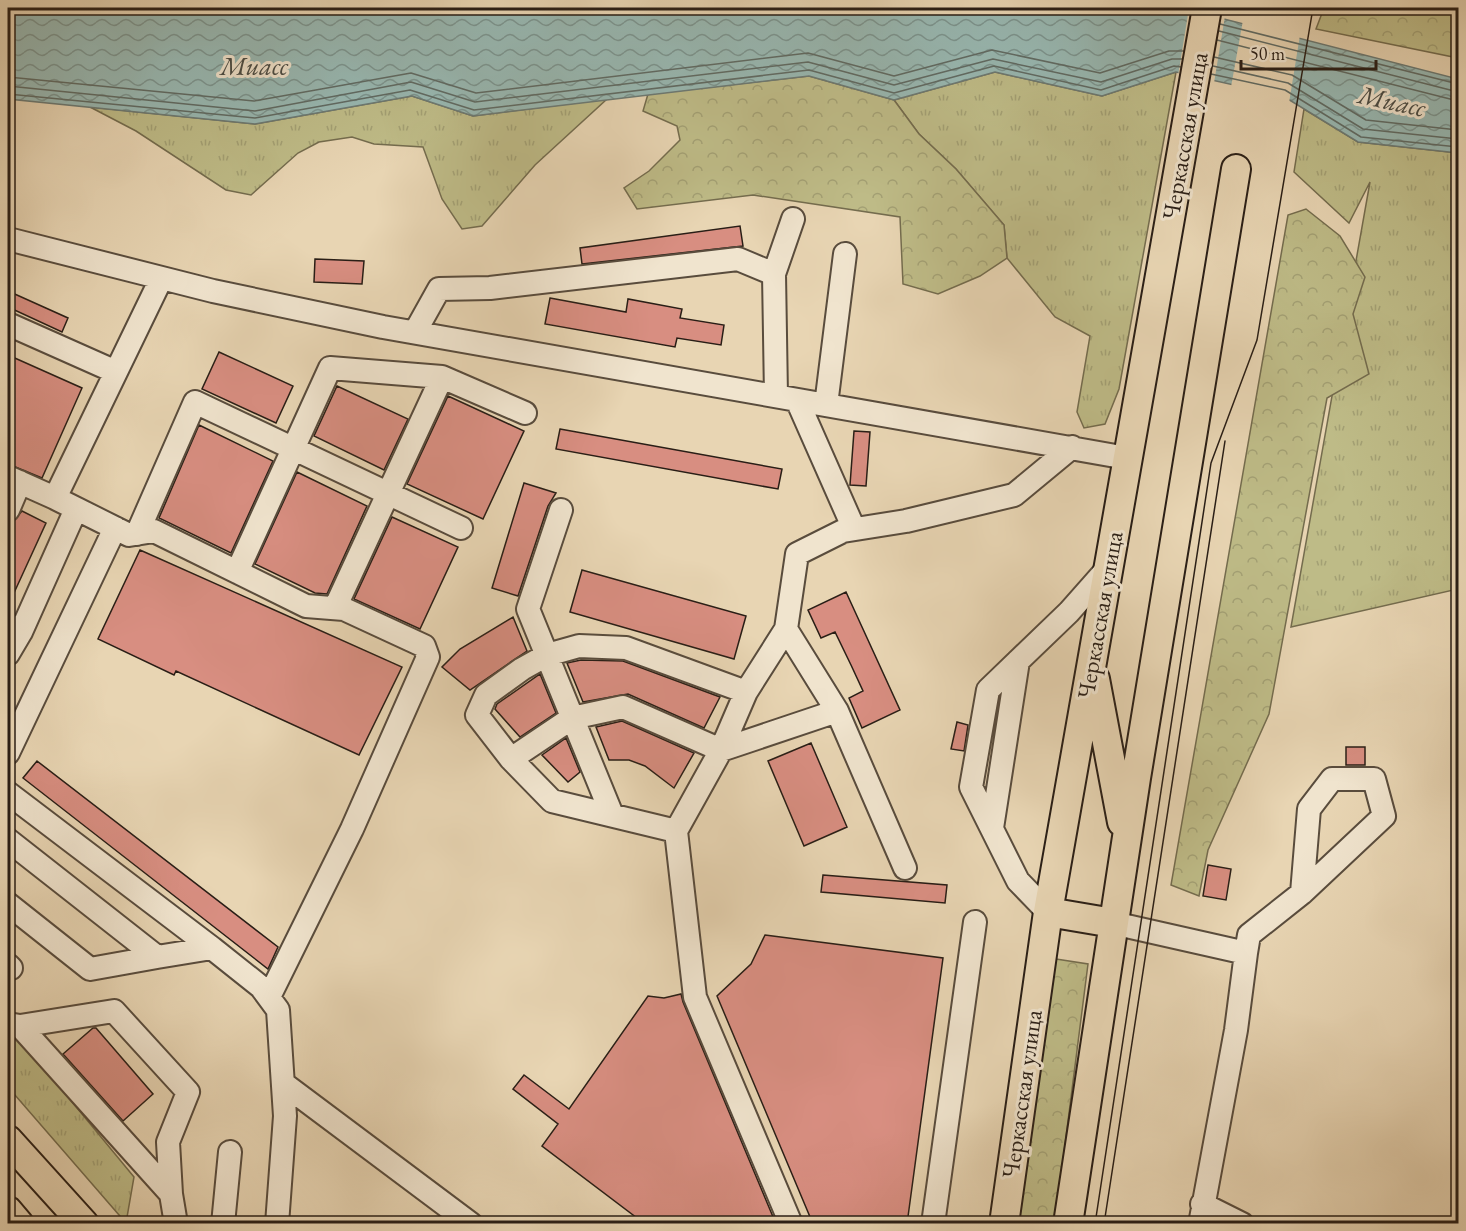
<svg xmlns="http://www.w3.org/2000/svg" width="1466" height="1231" viewBox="0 0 1466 1231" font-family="'EB Garamond',serif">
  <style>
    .grass { fill: url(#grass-tufts); stroke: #746c4e; stroke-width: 1.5 }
    .forest { fill: url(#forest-crowns); stroke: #746c4e; stroke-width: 1.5 }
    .water { fill: url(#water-waves); stroke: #6c7a74; stroke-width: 1.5 }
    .pier { fill: #e8d5b3 }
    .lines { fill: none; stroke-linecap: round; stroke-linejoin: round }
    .shore { stroke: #606b64; stroke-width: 1.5 }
    .building { fill: #d88e81; stroke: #291e16; stroke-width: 1.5 }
    .minor-casing { stroke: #594c3d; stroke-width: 26 }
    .major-casing { stroke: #291e16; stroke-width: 32 }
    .minor { stroke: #f0e4ce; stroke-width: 22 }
    .major { stroke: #e8d5b3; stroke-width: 28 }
    .tram { stroke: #291e16; stroke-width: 1.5 }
    .labels { text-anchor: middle; stroke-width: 6; stroke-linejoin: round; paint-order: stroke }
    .street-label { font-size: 24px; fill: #291e16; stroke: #f0e4ce }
    .water-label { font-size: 26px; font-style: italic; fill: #4a4c45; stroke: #f0e4ce }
  </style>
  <defs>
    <pattern id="grass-tufts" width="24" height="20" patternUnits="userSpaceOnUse" patternTransform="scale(1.5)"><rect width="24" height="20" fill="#bebb87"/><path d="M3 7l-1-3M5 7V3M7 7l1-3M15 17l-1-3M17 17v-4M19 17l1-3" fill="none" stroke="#a3a074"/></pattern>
    <pattern id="forest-crowns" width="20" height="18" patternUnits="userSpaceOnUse" patternTransform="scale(1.5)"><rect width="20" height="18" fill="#bebb87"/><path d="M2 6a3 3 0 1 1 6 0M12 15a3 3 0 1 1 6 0" fill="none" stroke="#a3a074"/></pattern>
    <pattern id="water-waves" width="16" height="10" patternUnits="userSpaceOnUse" patternTransform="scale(1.5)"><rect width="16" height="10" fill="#98b8b2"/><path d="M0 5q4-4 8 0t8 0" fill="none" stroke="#7c9590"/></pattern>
  </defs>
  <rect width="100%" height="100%" fill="#e8d5b3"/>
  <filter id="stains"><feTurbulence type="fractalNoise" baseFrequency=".00333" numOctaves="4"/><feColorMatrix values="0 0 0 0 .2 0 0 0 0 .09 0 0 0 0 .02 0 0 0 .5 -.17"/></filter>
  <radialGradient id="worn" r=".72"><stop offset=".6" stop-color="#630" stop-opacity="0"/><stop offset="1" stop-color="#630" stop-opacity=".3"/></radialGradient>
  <path class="grass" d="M995,72L1102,96L1176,72L1119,389L1105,424L1084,428L1077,412L1090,336L1055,317L1007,258L1004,225L956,169L919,134L894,100Z
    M412,96L473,116L607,99L535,165L482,226L462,229L442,199L423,147L374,144L352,137L319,142L298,153L251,195L226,190L136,131L90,107L255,124Z
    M1304,109L1358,142L1458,153V589L1291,627L1370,182L1349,223L1294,172Z
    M16,1034L134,1177L126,1223L8,1087V1035Z"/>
  <path class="forest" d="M1324,8H1458V58L1316,29Z
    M809,76L894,100L919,134L956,169L1004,225L1007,258L980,276L938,294L903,284L900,217L753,195L637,209L624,188L649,171L680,140L677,126L643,111L648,94Z
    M1306,209L1340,236L1365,277L1353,314L1369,374L1327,398L1269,714L1208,850L1199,896L1171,885L1288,215Z
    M1056,959L1088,964L1055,1223L1015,1224Z"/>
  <path class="water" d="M8,8H1181L1458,79V153L1358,142L1283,96L1176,72L1102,96L995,72L894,100L809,76L473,116L412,96L255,124L8,99Z"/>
  <path class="pier" d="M1189,8L1225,16L1214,83L1178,76Z
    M1243,20L1300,35L1289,103L1282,99L1231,87Z"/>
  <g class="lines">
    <path class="shore" d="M1220,24L1458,84
      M1219,31L1458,92
      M1217,40L1458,101
      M1214,57L1292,75L1366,120L1458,130
      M1213,66L1288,83L1363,129L1458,139
      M1211,74L1285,90L1361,137L1458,147
      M8,77L254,101L411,73L476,93L808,53L894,76L992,50L1100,73L1169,51H1184
      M8,86L255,111L411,82L475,102L808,62L894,85L993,59L1101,82L1172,59H1182
      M8,94L255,118L410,90L474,110L809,70L894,93L994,66L1101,90L1174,66L1181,67"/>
  </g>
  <path class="building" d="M740,226L743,246L582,264L580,248Z
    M315,259L364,261L362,284L314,282Z
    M8,291L68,318L62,332L8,307Z
    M550,298L626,312L628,299L682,309L680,318L724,325L721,345L677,338L675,347L545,324Z
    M219,352L293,386L276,423L202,389Z
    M8,355L82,388L42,478L8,464Z
    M337,386L408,419L384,470L314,436Z
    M448,396L524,431L483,519L407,484Z
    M199,425L273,461L231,553L159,518Z
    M560,429L782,469L778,489L556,449Z
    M854,431L870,432L866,486L850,485Z
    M297,472L367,506L327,594L315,593L255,564Z
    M524,483L556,493L548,506L518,596L492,588Z
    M22,511L46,523L8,606V527Z
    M392,517L458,547L420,629L354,599Z
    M140,550L402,667L359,755L176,671L174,675L98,639Z
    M582,570L746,616L734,659L570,612Z
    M846,592L900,710L862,728L849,698L863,691L851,665L835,632L821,638L808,610Z
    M513,617L527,651L470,690L442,667L460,649Z
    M581,660L623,661L720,697L704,728L628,694L583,702L567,663Z
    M540,674L556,713L520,737L495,709L497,704Z
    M622,721L694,753L674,788L645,766L629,760H609L596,727Z
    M957,722L968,725L964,751L951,749Z
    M566,738L580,772L568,782L542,755Z
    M811,743L847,827L804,846L768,761Z
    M1346,747H1365V765H1346Z
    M37,761L278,947L268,969L23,778Z
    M1208,865L1231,869L1226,900L1203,896Z
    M823,875L947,885L945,903L821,892Z
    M765,935L943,958L907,1224H813L717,996L751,964Z
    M681,994L683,1002L776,1224H645L542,1146L558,1124L513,1089L524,1075L569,1109L648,996L664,998Z
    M93,1028H96L153,1094L123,1121L63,1054Z"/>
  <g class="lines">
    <g class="minor-casing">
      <path id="minor" d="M8,239L213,291L383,327L1127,458
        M8,324L116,372
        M415,332L439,289L490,288L738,259L774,274
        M776,396L774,274L793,219
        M797,400L854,529
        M826,405L845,254
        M8,477L55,498L161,279
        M55,498L129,535L154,531L306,606L344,609L424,646L428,657L352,829L269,997
        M8,510L20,482
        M561,510L528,609L612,815
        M137,534L195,402L461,528
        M237,572L330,368L442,377
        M335,608L442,377L525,413
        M8,625L21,632L76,509
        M786,629L746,692L721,750L676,831L695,997L791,1224
        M8,654L21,632
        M8,753L115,528
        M511,759L572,718L623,707L721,750L837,711
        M8,793L212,948
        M992,828L1018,661
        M676,831L552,801L511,759L477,715L486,695L522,669L547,655L579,646L626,648L746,692
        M8,840L157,957L90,969L8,904
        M905,868L837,711L786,629L797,554L843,531L906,521L1014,495L1072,447
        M1048,912L1018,881L971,787L988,690L1069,612L1107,569
        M1113,923L1246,953L1236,1030L1200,1224
        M1246,953L1249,935L1302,893L1384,816L1374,779H1332L1309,809L1302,893
        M157,957L212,948L261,987L278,1010L285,1116L277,1224
        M8,965L11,968
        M8,1024L20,1026L114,1011L188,1092L168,1142L171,1194L176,1224
        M20,1026L171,1194
        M284,1084L471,1224
        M1202,1204L1242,1224
        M223,1224L230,1152
        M933,1224L975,922"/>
    </g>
    <g class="major-casing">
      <path id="major" d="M1095,679L1122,822
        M1048,912L1113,923
        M8,1140L84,1224
        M8,1211L19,1224
        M1004,1224L1048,912L1207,8
        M1068,1224L1136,778L1236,169"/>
    </g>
    <use href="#minor" class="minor"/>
    <use href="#major" class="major"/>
    <path class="tram" d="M1095,1224L1211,463L1257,340L1313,8
      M1104,1224L1225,441"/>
  </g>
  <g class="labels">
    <g class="street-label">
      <text transform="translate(1185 136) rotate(-80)" y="8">Черкасская улица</text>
      <text transform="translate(1100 615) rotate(-80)" y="8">Черкасская улица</text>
      <text transform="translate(1022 1094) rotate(-82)" y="8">Черкасская улица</text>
    </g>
    <g class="water-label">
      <text x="254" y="75">Миасс</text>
      <text transform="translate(1392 101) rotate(12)" y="9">Миасс</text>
    </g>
  </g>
  <rect width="1466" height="1231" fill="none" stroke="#e8d5b3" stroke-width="30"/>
  <rect x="9" y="9" width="1448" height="1213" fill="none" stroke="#291e16" stroke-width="3"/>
  <rect x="15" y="15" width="1436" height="1201" fill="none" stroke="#291e16" stroke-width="1.5"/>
  <path d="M1241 60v9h135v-9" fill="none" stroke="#291e16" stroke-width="3"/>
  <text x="1250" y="60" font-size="18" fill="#291e16" stroke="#f0e4ce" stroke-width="4.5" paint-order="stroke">50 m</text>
  <rect width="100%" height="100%" filter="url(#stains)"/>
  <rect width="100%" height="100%" fill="url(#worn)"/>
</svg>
